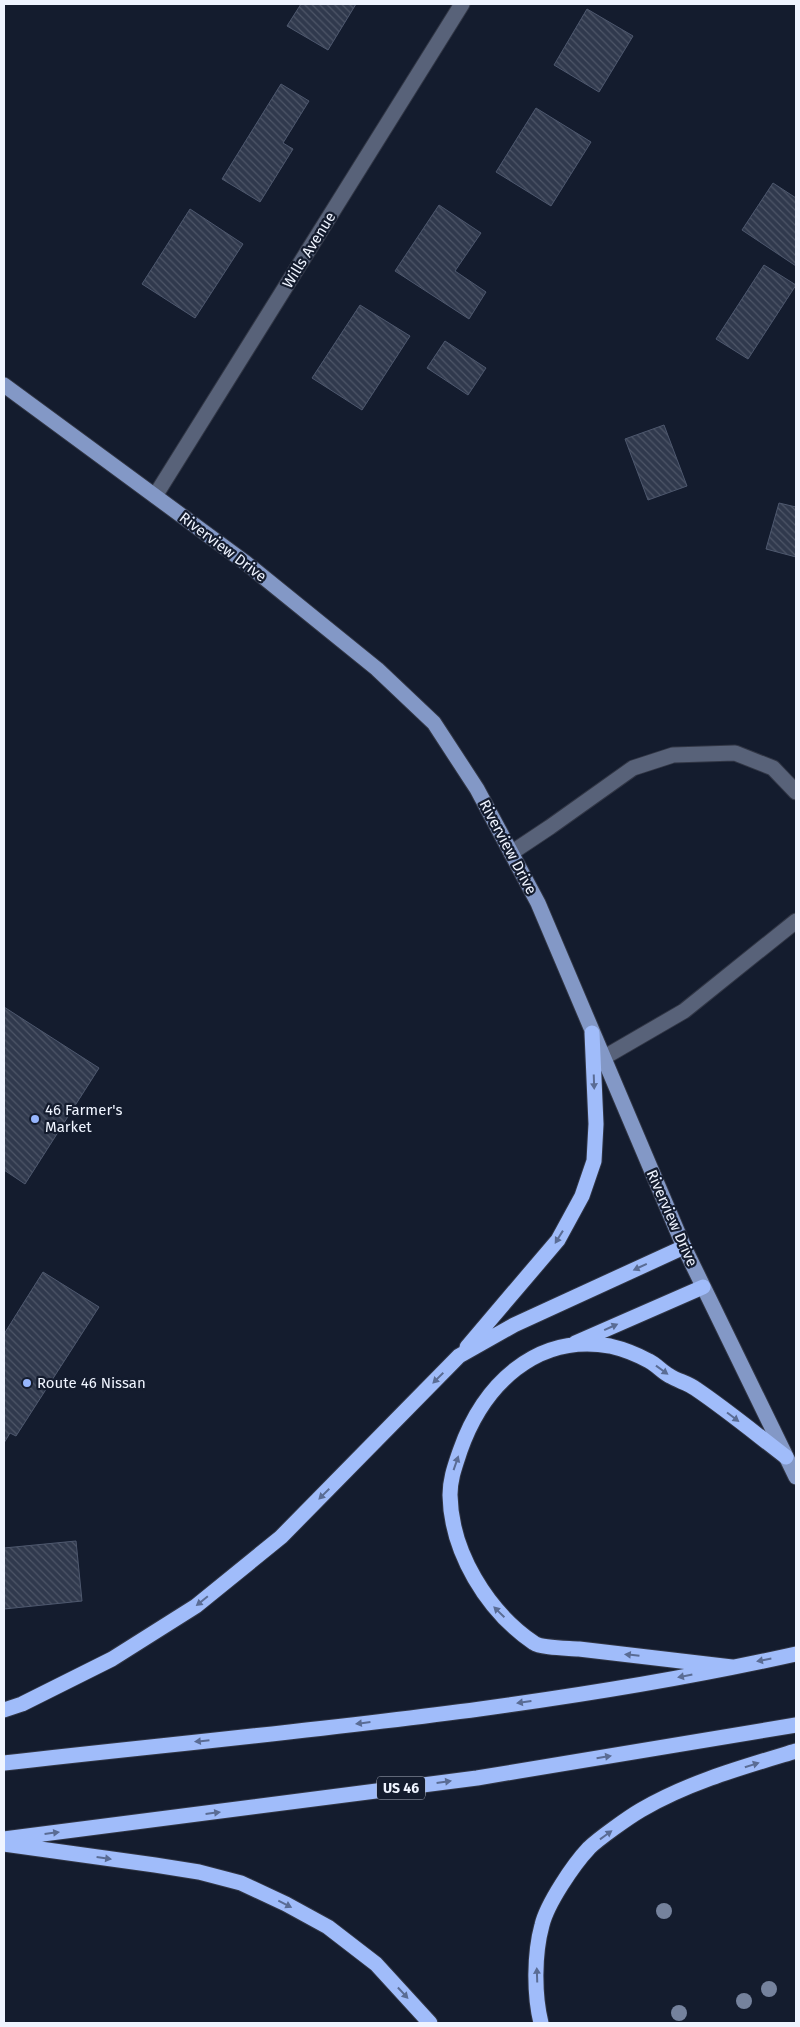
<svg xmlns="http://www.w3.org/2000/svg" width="800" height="2027" viewBox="0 0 800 2027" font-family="'Fira Sans',sans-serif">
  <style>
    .building { fill: url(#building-back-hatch); stroke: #4e586e }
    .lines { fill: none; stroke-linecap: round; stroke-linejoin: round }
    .minor-casing { stroke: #313645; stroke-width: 17 }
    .major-casing { stroke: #313645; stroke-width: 17 }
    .highway-casing { stroke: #313645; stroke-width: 17 }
    .minor { stroke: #586279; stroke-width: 15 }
    .major { stroke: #8398c6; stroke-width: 15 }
    .highway { stroke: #a0bcfa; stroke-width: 15 }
    .tree { fill: #75829d }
    .oneway { fill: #5a6c94 }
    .poi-dot { fill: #97b6fd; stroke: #141c2e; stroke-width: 2 }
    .labels { text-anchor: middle; stroke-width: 4.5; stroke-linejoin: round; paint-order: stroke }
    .shield { fill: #141c2e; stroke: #adb3c0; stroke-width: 1 }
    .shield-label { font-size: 14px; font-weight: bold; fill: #eff4ff }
    .street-label { font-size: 15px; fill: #eff4ff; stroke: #141c2e }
    .poi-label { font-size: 15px; fill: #eff4ff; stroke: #141c2e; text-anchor: start }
  </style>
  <defs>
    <pattern id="building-back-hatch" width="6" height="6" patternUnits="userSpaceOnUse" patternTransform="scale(1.25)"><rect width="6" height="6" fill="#30394d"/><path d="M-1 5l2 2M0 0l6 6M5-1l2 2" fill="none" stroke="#4e5668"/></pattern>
  </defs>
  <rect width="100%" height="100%" fill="#141c2e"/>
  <path class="building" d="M301,4H356L328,50L287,26Z
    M587,9L633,36L599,92L554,65Z
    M281,84L309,101L283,143L293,149L260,202L222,179Z
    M536,108L591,142L551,206L496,172Z
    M773,183L796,198V266L742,230Z
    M439,205L481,233L455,271L486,292L469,319L395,271Z
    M190,209L243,244L195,318L142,284Z
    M764,265L796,285L748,359L716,339Z
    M360,305L410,336L362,410L312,378Z
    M445,341L486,368L468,395L427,368Z
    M664,425L687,486L648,500L625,439Z
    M779,503L796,507V557L766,549Z
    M4,1007L99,1068L25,1184L4,1170Z
    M43,1272L99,1307L16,1436L10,1433L4,1443V1334Z
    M76,1541L82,1601L4,1609V1548Z"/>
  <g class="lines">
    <g class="minor-casing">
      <path id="minor" d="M155,496L462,4
        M511,853L550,827L633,768L673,755L735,753L773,768L796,792
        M603,1058L684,1011L796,921"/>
    </g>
    <g class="major-casing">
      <path id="major" d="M4,385L246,563L377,669L434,723L477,789L538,903L684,1247L796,1477"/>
    </g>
    <g class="highway-casing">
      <path id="highway" d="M575,1343L703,1287
        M467,1347L558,1240L582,1196L594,1161L596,1124L592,1033
        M732,1667C681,1661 630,1655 579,1649C568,1648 541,1648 534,1643C487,1611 451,1552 450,1495C450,1479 455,1466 460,1451C483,1385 536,1333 610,1346C623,1349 638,1355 649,1361C657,1365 662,1372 670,1376C678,1381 688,1383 696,1389C727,1410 756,1434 786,1457
        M4,1710L22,1704L112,1659L196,1606L281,1537L459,1356L514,1325L684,1247
        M4,1763C268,1733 536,1712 796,1654
        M4,1839L477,1778L796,1725
        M4,1844L155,1865L199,1872L241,1883L286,1904L328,1927L376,1964L430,2023
        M541,2023C534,1995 534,1954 542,1925C547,1904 573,1865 589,1848C598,1839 629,1817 641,1810C689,1782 743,1767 796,1751"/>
    </g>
    <use href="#minor" class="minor"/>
    <use href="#major" class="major"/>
    <use href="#highway" class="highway"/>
  </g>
  <g class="tree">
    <circle cx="664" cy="1911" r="8"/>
    <circle cx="769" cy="1989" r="8"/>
    <circle cx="744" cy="2001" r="8"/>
    <circle cx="679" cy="2013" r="8"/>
  </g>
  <defs><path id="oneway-solid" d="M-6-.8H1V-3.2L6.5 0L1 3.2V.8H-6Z" transform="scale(1.25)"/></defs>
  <g class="oneway">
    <use href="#oneway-solid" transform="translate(594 1082) rotate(88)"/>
    <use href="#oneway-solid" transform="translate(559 1237) rotate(122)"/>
    <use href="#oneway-solid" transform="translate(640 1267) rotate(155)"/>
    <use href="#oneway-solid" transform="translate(611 1327) rotate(-24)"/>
    <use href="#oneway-solid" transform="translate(662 1370) rotate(36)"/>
    <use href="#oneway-solid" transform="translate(438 1378) rotate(135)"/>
    <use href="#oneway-solid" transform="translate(733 1417) rotate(37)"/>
    <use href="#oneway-solid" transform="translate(456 1463) rotate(-71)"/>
    <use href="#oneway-solid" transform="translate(324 1494) rotate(135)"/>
    <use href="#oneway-solid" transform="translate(202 1601) rotate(141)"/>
    <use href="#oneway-solid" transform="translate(499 1612) rotate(-136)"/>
    <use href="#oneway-solid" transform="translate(632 1655) rotate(-174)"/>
    <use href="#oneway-solid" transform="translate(764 1660) rotate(169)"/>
    <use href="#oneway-solid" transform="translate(685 1676) rotate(169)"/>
    <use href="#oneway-solid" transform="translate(524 1702) rotate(172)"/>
    <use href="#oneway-solid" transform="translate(363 1723) rotate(173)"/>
    <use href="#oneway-solid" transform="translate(202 1741) rotate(174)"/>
    <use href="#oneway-solid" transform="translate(604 1757) rotate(-9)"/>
    <use href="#oneway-solid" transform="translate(752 1765) rotate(-17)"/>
    <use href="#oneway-solid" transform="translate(444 1782) rotate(-8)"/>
    <use href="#oneway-solid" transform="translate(213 1813) rotate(-7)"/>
    <use href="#oneway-solid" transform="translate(52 1833) rotate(-7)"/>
    <use href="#oneway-solid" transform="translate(606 1835) rotate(-36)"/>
    <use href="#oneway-solid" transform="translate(104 1858) rotate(8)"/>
    <use href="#oneway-solid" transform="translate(285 1904) rotate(27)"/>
    <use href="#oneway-solid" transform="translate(537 1975) rotate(-92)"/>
    <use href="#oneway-solid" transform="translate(403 1993) rotate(47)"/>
  </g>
  <g class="poi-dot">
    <circle cx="35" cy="1119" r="5"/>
    <circle cx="27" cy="1383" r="5"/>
  </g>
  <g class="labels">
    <rect class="shield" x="377" y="1776.5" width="48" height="23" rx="4"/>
    <g class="shield-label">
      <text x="401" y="1793">US 46</text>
    </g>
    <g class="street-label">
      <text transform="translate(309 250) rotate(-58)" y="5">Wills Avenue</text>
      <text transform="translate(223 547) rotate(37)" y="5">Riverview Drive</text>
      <text transform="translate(508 847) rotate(62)" y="5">Riverview Drive</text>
      <text transform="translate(672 1218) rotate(66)" y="5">Riverview Drive</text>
    </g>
    <g class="poi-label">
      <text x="45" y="1115">46 Farmer's<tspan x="45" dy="17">Market</tspan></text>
      <text x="37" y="1388">Route 46 Nissan</text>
    </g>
  </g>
  <rect width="800" height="2027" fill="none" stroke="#eff4ff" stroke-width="10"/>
</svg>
